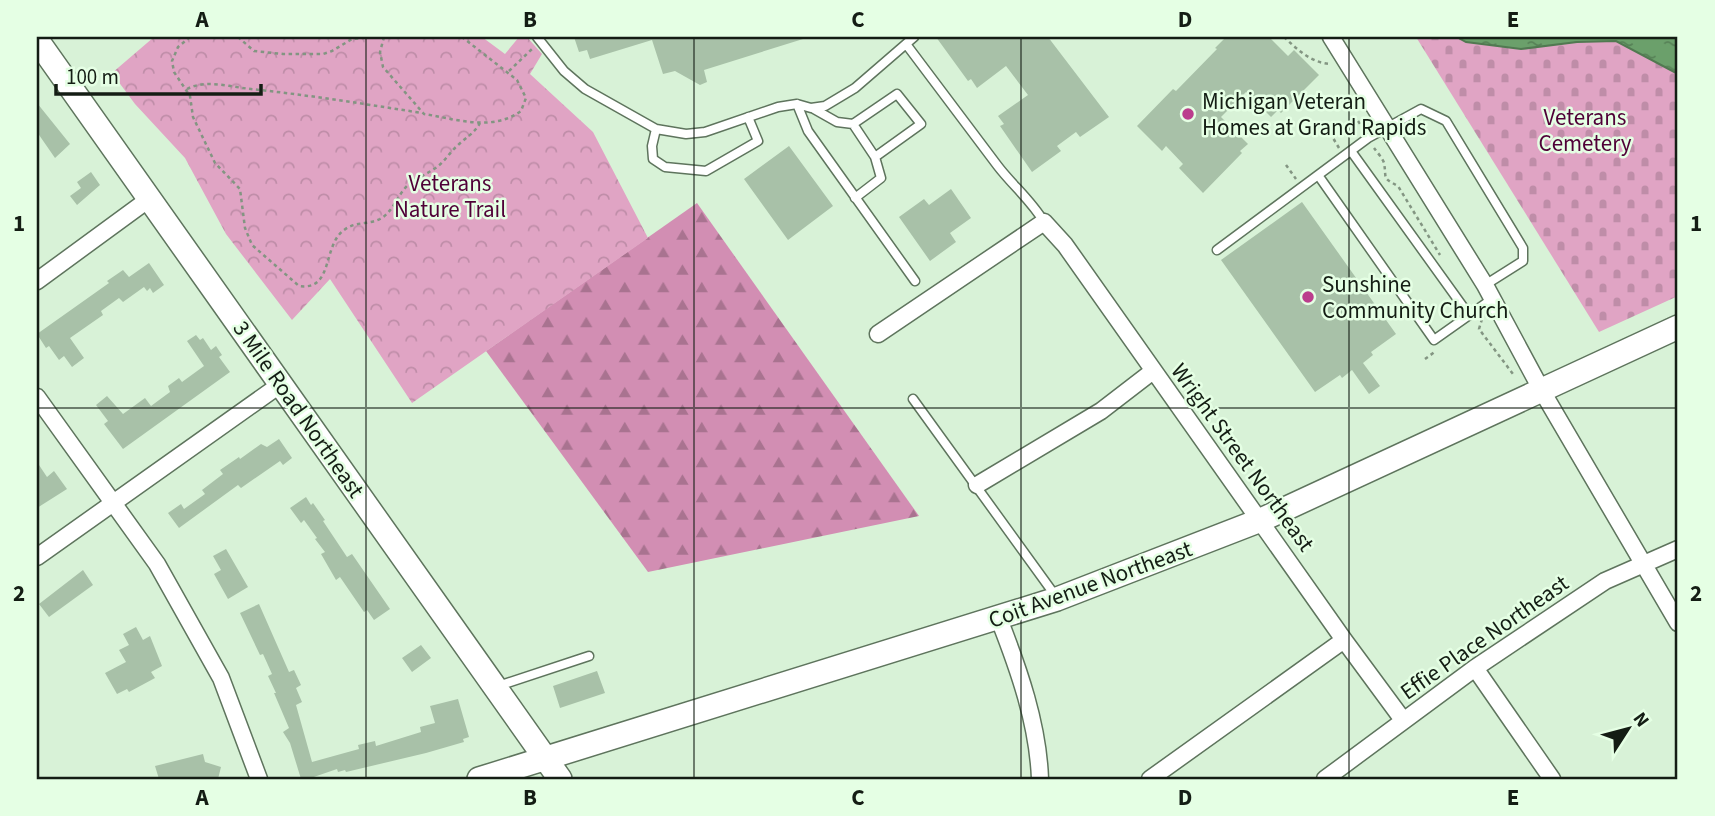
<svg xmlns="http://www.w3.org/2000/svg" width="1715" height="816" viewBox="0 0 1715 816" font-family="'Source Sans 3',sans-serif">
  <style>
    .forest { fill: url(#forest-firs) }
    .cemetery { fill: url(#cemetery-stones) }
    .park { fill: url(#park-crowns) }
    .water { fill: url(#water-ripples); stroke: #517951; stroke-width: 2 }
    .building { fill: #a8c1a8 }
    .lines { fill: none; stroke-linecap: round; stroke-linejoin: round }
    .lane-casing { stroke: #5e745d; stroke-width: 11 }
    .street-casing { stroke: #5e745d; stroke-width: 19 }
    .secondary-casing { stroke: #5e745d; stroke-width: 26 }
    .path { stroke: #839582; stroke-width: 2.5; stroke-dasharray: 3.5 3.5; stroke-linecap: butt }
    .lane { stroke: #fff; stroke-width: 8 }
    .street { stroke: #fff; stroke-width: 16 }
    .secondary { stroke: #fff; stroke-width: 23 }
    .grid { fill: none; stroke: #141d14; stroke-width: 2; stroke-opacity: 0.55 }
    .poi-dot { fill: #bb3e8d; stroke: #e5ffe4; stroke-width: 2.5 }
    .labels { text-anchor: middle; stroke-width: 5; stroke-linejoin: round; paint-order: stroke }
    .poi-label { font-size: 23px; fill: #141d14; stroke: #e5ffe4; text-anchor: start }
    .park-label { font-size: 23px; fill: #500037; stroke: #e5ffe4 }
    .street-label { font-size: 23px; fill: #141d14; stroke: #e5ffe4 }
    .neatline { fill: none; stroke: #141d14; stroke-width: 2.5 }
    .grid-label { font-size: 23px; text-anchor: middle; font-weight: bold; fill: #141d14 }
  </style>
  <defs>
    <pattern id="forest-firs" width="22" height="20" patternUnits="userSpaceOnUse" patternTransform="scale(1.75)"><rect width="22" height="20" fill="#d28eb3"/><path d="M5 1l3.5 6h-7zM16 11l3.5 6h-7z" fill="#a97390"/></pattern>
    <pattern id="cemetery-stones" width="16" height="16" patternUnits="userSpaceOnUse" patternTransform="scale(1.75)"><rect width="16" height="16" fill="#e0a4c4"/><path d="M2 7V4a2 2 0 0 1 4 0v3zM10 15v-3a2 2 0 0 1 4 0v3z" fill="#bf8da8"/></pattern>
    <pattern id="park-crowns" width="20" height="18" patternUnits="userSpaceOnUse" patternTransform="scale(1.75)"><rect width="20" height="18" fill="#e0a4c4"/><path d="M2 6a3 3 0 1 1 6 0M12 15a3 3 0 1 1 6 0" fill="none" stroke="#bf8da8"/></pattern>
    <pattern id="water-ripples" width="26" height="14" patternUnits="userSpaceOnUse" patternTransform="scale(1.75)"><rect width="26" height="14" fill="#6ba06b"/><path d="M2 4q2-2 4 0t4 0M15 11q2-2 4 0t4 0" fill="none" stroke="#578257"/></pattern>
  </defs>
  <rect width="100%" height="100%" fill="#d8f2d7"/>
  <path class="forest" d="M697,203L919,516L648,572L486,351Z"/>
  <path class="cemetery" d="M1416,37H1678V296L1599,332Z"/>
  <path class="park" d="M154,37H482L505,54L519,37H527L542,54L530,74L593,132L648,238L412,403L330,279L292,320L226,234L185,158L135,104L112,73Z"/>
  <path class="water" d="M1457,37H1678V74L1616,41L1577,42L1521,49L1466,42Z"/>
  <path class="building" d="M574,37H803V39L704,70L707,82L700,85L675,71L663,74L652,40L590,59L587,50L579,52Z
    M936,37H1048L1109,117L1080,137L1076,132L1057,146L1061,151L1032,172L1000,126L1004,124L998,116L1028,95L1006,66L977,88L971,79L968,81Z
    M1226,37H1269L1288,56L1294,50L1319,75L1281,113L1278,110L1271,117L1246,92L1221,117L1248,144L1240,151L1242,153L1203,193L1179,168L1183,164L1166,146L1162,151L1137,126L1173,89L1176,91L1217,49L1215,48Z
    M37,103L70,144L55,158L37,132Z
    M789,146L833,206L788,240L744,179Z
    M91,172L100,185L77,205L70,196L81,188L77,182Z
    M951,189L971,218L950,233L956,242L930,261L899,217L924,199L929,205Z
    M1302,202L1396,334L1371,352L1373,355L1363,363L1380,386L1369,394L1352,370L1342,378L1340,375L1315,392L1221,260Z
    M149,263L164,285L153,293L150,288L147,291L144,287L123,302L119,298L101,311L103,315L70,338L84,358L72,367L64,356L59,360L49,346L46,348L37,334L109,283L107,281L123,270L129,277Z
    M196,335L200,340L203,338L211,350L216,346L222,355L219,357L230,372L123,449L104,424L108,421L96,405L107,396L123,414L145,398L151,406L170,392L168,386L179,378L182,382L204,366L187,341Z
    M279,439L292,458L283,465L280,461L241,488L238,485L179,528L168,513L181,504L184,509L205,494L202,490L223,474L220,470L239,457L240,459L261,444L267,447Z
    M37,462L47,477L54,471L67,489L37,508Z
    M306,497L311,505L313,503L325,520L323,521L347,557L352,554L390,609L374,620L367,610L364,612L340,577L336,580L321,554L325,552L315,539L317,538L304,520L301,523L290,508Z
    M226,549L248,587L228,599L214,574L221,570L213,556Z
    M83,570L93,585L49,617L39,604Z
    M259,604L289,672L294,670L301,685L296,688L302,702L296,705L312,762L359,749L358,745L375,741L376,746L421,732L420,727L435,723L430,706L458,699L469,737L463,739L464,742L426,753L346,772L345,770L338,772L337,769L308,779H301L290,743L283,732L289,728L274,693H276L268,676L272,674L263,654L260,655L240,613Z
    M136,627L143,640L150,636L162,666L151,672L155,678L129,692L127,689L117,694L105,673L126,662L119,650L129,645L123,634Z
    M421,645L431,658L412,672L402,658Z
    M597,671L605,693L560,708L553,686Z
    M203,754L205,762L221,767L218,779H159L155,766Z"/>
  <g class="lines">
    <g class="lane-casing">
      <path id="lane" d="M537,37L564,71L585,89L656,129L686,134L705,132L778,107L797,104L811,108L825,106L855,88L914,37
        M906,44L997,165C1012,185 1031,200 1044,222
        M797,104L808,131L915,281
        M814,109L837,122L853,124L897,94L921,124L875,157
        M853,124L875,157L881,178L855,198
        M656,129L652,146L653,159L665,167L706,171L758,141L748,117
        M1351,151L1469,315
        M1318,175L1434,340L1492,299
        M1217,250L1368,138L1421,109L1446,121L1523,248V261L1485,285
        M913,399L1057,598
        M498,686L589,656"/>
    </g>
    <g class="street-casing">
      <path id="street" d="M1331,37L1485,285L1542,391L1678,623
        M37,281L149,199
        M878,334L1044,222L1065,245L1344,640L1403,720
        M37,397L157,564L221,678L259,779
        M977,485L1101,411L1153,371
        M37,557L281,384
        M999,619C1019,670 1038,724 1040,779
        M1475,668L1552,779
        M1150,779L1344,640
        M1325,779L1475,668L1605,581L1678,549"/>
    </g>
    <g class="secondary-casing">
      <path id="secondary" d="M37,40L560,779
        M479,779L1057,599L1261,520L1678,327"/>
    </g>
    <path class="path" d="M190,37L178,47L172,61L174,72L190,96L193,117L215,163L240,189L245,228L252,245L299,286C334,291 322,246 344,230C356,221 368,225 380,219C393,212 397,196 407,186C415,179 425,175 434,169C444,163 449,153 457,146C465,138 474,134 480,123
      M238,37L254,51L283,54H323L332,51L352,39L373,37
      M384,37L380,52L383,67L424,114C456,119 492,132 521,111L526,98L517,80L462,37
      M1284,37C1298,50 1311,63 1331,64
      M509,71L532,49
      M187,89C206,79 230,87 251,89C308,95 365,104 422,113
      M1358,121L1364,130
      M1330,133L1339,148
      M1374,148C1377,152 1383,159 1384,163C1387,179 1381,177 1398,186L1440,255
      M1286,165L1296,179
      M1482,319L1479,329L1513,374
      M1425,359L1436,351"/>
    <use href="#lane" class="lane"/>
    <use href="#street" class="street"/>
    <use href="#secondary" class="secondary"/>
  </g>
  <path class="grid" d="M366,37V779M694,37V779M1021,37V779M1349,37V779M37,408H1678"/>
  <g class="poi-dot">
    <circle cx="1188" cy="114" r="7"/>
    <circle cx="1308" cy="297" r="7"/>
  </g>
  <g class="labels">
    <g class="poi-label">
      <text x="1202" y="109">Michigan Veteran<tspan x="1202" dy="26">Homes at Grand Rapids</tspan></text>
      <text x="1322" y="292">Sunshine<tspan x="1322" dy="26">Community Church</tspan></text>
    </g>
    <g class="park-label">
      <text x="1585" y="125">Veterans<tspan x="1585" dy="26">Cemetery</tspan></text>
      <text x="450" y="191">Veterans<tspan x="450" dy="26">Nature Trail</tspan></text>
    </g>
    <g class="street-label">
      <text transform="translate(299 409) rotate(55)" y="8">3 Mile Road Northeast</text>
      <text transform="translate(1243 457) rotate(54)" y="8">Wright Street Northeast</text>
      <text transform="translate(1090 584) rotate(-20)" y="8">Coit Avenue Northeast</text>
      <text transform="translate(1484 637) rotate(-35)" y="8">Effie Place Northeast</text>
    </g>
  </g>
  <rect width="1715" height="816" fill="none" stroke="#e5ffe4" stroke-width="77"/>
  <g transform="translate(1628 729) rotate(54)" stroke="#e5ffe4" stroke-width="5" paint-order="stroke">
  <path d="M0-5L12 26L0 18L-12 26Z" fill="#141d14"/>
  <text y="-10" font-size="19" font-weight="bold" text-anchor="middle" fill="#141d14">N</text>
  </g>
  <path d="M56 84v10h205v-10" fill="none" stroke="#141d14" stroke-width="3.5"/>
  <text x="66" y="84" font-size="21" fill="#141d14" stroke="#e5ffe4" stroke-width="5" paint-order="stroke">100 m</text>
  <rect x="38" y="38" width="1638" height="740" class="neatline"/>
  <g class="grid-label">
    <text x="202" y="27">A</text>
    <text x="530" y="27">B</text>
    <text x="858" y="27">C</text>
    <text x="1185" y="27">D</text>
    <text x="1513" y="27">E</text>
    <text x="19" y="231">1</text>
    <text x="1696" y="231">1</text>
    <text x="19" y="601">2</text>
    <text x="1696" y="601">2</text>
    <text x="202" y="805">A</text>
    <text x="530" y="805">B</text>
    <text x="858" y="805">C</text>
    <text x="1185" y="805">D</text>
    <text x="1513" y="805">E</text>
  </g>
</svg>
